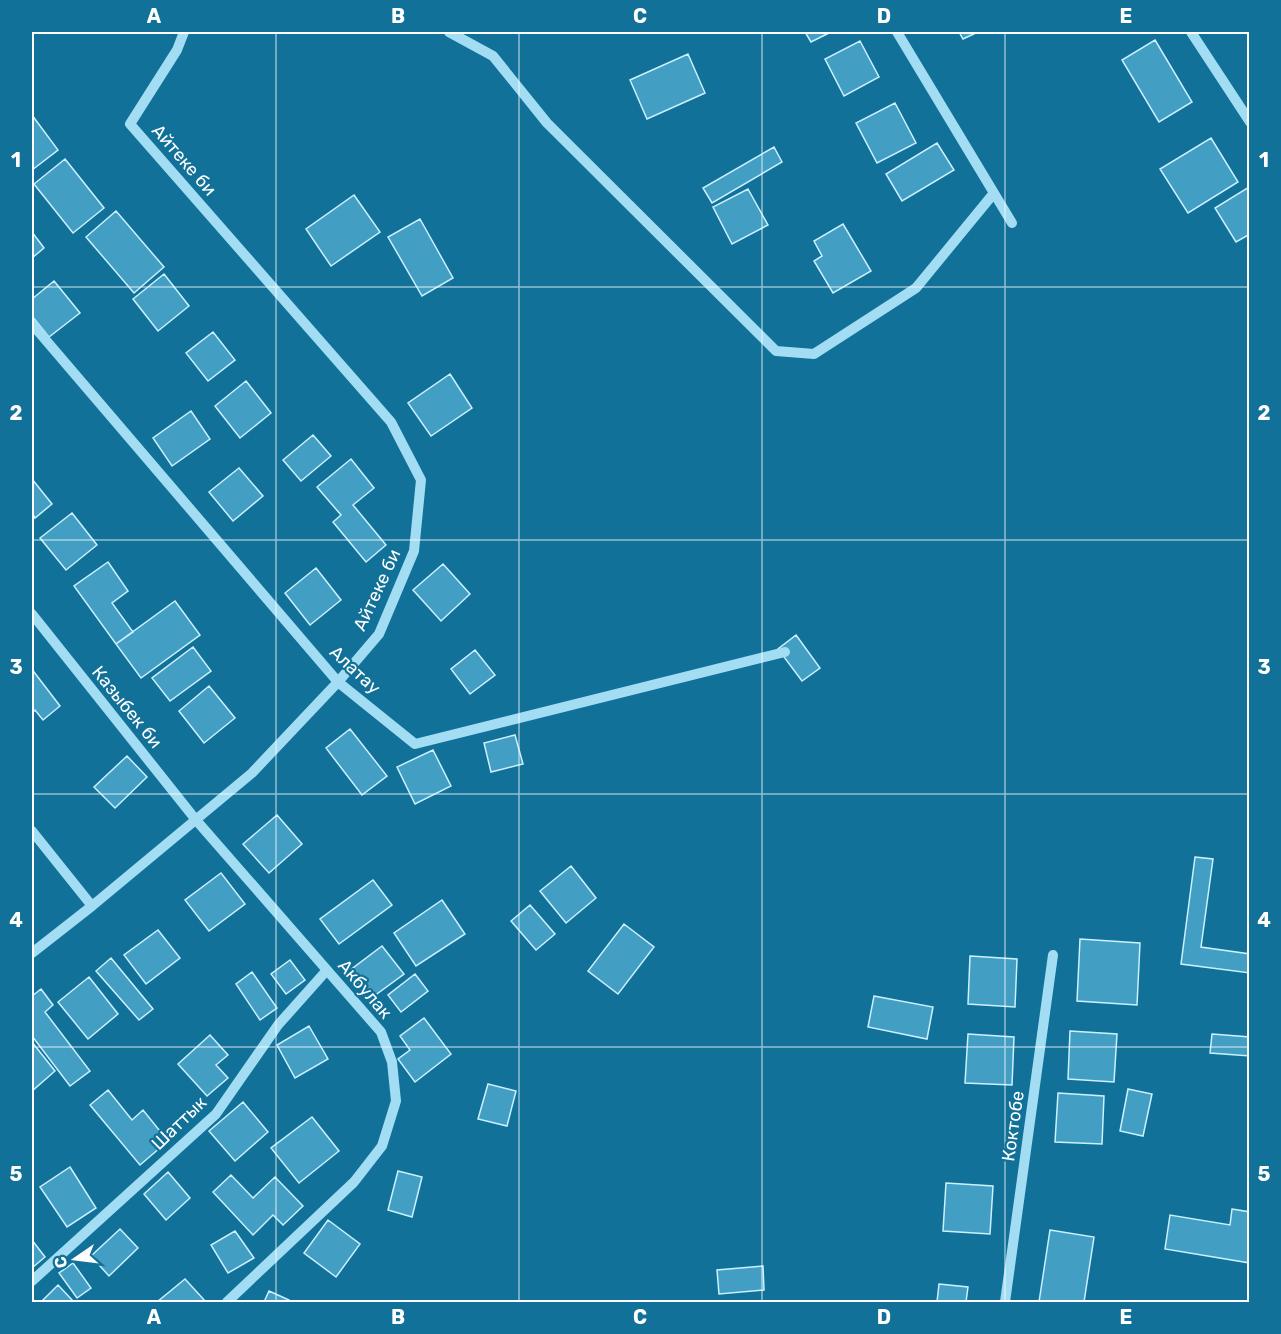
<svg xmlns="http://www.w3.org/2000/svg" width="1281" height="1334" viewBox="0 0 1281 1334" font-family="Rubik,sans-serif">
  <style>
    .building { fill: #439ec3; stroke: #cbf0fe; stroke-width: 1.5 }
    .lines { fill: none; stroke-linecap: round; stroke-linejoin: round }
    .minor { stroke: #a3ddf4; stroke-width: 10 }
    .grid { fill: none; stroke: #fff; stroke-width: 1.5; stroke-opacity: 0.55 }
    .labels { text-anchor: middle; stroke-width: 4.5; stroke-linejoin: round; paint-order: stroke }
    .street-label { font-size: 18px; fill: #fff; stroke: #117198 }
    .neatline { fill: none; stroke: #fff; stroke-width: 2 }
    .grid-label { font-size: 20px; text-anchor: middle; font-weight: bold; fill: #fff }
  </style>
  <rect width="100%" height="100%" fill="#117198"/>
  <path class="building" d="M805,32H831L811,42Z
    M959,32H978L963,39Z
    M1155,40L1192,102L1159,122L1122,60Z
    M860,41L879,77L844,96L825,59Z
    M688,54L705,93L647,119L630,80Z
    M895,103L916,143L877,163L856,123Z
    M32,115L58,150L32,170Z
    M1211,138L1238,182L1188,213L1160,169Z
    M937,143L954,170L902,201L886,174Z
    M774,147L782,162L712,203L703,188Z
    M65,159L104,208L73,233L34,184Z
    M1249,187L1250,234L1236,242L1215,208Z
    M748,189L768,225L732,244L713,207Z
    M354,195L380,232L331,266L306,229Z
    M116,211L164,267L134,293L86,237Z
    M420,219L453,278L422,296L388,237Z
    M843,224L871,271L833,293L814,261L822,256L814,241Z
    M32,232L44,248L32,258Z
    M164,274L189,306L158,331L133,299Z
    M54,281L80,313L49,337L32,316V299Z
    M213,332L235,360L208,381L186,353Z
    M450,374L472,408L431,436L408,403Z
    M246,381L271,413L240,438L215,406Z
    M191,411L210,439L172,466L153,438Z
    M313,435L331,456L301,481L283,460Z
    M351,459L374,488L353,505L386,545L366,562L333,522L341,515L317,487Z
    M239,468L263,496L233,521L209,492Z
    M32,479L52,504L35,518L32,513Z
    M72,513L97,545L66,570L40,538Z
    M108,562L128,591L112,603L133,632L116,644L74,586Z
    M443,564L470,594L441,621L413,590Z
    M316,568L341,600L310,625L285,593Z
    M175,601L200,635L141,678L116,644Z
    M796,635L820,668L802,681L778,649Z
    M193,647L211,671L170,701L152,678Z
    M475,650L495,675L470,694L451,669Z
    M34,672L60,706L43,720L35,710L32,713V674Z
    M209,686L235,718L204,743L179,711Z
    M350,729L387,776L362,795L326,748Z
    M515,735L523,764L491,772L484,743Z
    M433,750L451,786L415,804L397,767Z
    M127,756L147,777L115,808L94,787Z
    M277,815L302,844L269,873L243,844Z
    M1195,857L1213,859L1201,947L1250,954V973L1181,964Z
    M571,866L596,898L566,923L540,891Z
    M221,873L245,904L209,931L185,900Z
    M373,880L392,905L339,944L320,919Z
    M442,900L465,934L416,966L394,933Z
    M530,905L555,934L536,950L511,921Z
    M624,924L654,947L618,994L588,971Z
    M158,930L180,958L146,984L124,955Z
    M1080,939L1140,943L1137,1005L1077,1001Z
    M382,946L404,974L370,999L349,971Z
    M970,956L1017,959L1015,1007L968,1004Z
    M111,958L153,1009L139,1020L96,971Z
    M290,960L305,980L286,994L271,974Z
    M252,972L277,1008L260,1020L236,984Z
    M415,974L428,991L401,1012L388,995Z
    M89,977L118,1014L88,1039L58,1002Z
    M41,989L53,1005L45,1012L90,1071L70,1086L32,1036V996Z
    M874,996L933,1007L927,1039L868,1027Z
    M424,1018L451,1054L415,1082L398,1059L410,1050L400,1036Z
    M309,1026L328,1059L295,1078L277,1045Z
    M1070,1031L1117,1034L1114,1082L1068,1079Z
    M968,1034L1014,1037L1012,1085L965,1083Z
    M1212,1034L1250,1037V1056L1210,1053Z
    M210,1035L228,1055L216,1065L228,1078L207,1096L178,1064Z
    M32,1042L55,1071L32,1091Z
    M488,1084L516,1091L507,1126L478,1119Z
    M1128,1089L1152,1094L1143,1136L1120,1131Z
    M108,1090L132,1120L143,1110L168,1141L140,1165L90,1105Z
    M1058,1093L1104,1096L1102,1144L1055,1142Z
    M243,1102L268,1132L235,1161L209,1131Z
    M312,1117L339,1151L299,1183L271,1148Z
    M70,1167L96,1208L67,1227L40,1187Z
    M398,1171L422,1177L412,1217L388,1210Z
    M168,1172L190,1198L166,1220L144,1194Z
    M231,1175L253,1198L275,1177L303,1206L283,1225L273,1215L253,1235L213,1192Z
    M946,1183L993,1186L990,1234L943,1231Z
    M1232,1209L1250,1212V1263L1165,1249L1170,1215L1230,1225Z
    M328,1220L360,1244L336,1277L304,1253Z
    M120,1229L138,1248L109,1276L91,1256Z
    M1050,1230L1094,1237L1084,1302H1039Z
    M235,1231L254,1258L228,1273L211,1245Z
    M32,1240L45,1257L32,1268Z
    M73,1263L91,1288L77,1298L59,1273Z
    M763,1266L764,1290L719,1294L717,1270Z
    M185,1279L206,1302H157Z
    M939,1284L968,1287L966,1302H937Z
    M58,1285L74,1302H43L42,1301Z
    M269,1291L289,1300V1302H264Z"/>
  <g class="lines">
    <path class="minor" d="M449,32L493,56L547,123L776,351L814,354L916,288L994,193
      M897,32L1012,223
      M1191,32L1250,122
      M32,324L338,682L415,744L785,652
      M32,614L196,820L381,1032L392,1062L396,1101L382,1146L354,1182L227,1302
      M32,831L92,906
      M32,953L92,906L252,773L338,682L379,634L414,551L421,480L391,422L130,124L177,50L184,32
      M32,1281L216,1114L278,1025L327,970
      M1005,1302L1053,955"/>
  </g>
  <path class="grid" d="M276,32V1302M519,32V1302M762,32V1302M1005,32V1302M32,287H1250M32,540H1250M32,794H1250M32,1047H1250"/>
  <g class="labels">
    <g class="street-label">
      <text transform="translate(184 160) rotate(49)" y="6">Айтеке би</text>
      <text transform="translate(377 590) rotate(-65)" y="6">Айтеке би</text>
      <text transform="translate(355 670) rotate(43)" y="6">Алатау</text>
      <text transform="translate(127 707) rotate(51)" y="6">Казыбек би</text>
      <text transform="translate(365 989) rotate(49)" y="6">Акбулак</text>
      <text transform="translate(179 1123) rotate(-44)" y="6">Шаттык</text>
      <text transform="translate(1013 1126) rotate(-82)" y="6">Коктобе</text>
    </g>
  </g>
  <rect width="1281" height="1334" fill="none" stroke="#117198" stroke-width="66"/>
  <g transform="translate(75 1259) rotate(256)" stroke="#117198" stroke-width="4.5" paint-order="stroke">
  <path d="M0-4.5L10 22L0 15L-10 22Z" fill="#ffffff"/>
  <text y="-9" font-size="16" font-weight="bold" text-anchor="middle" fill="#ffffff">С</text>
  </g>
  <rect x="33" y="33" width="1215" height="1268" class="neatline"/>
  <g class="grid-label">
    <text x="154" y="23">A</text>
    <text x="398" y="23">B</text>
    <text x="640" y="23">C</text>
    <text x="884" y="23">D</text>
    <text x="1126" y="23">E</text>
    <text x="16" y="167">1</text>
    <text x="1264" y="167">1</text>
    <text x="16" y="420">2</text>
    <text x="1264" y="420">2</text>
    <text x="16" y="674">3</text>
    <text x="1264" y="674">3</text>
    <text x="16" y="927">4</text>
    <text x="1264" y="927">4</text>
    <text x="16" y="1181">5</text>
    <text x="1264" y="1181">5</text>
    <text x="154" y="1324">A</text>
    <text x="398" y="1324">B</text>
    <text x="640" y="1324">C</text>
    <text x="884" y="1324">D</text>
    <text x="1126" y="1324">E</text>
  </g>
</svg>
